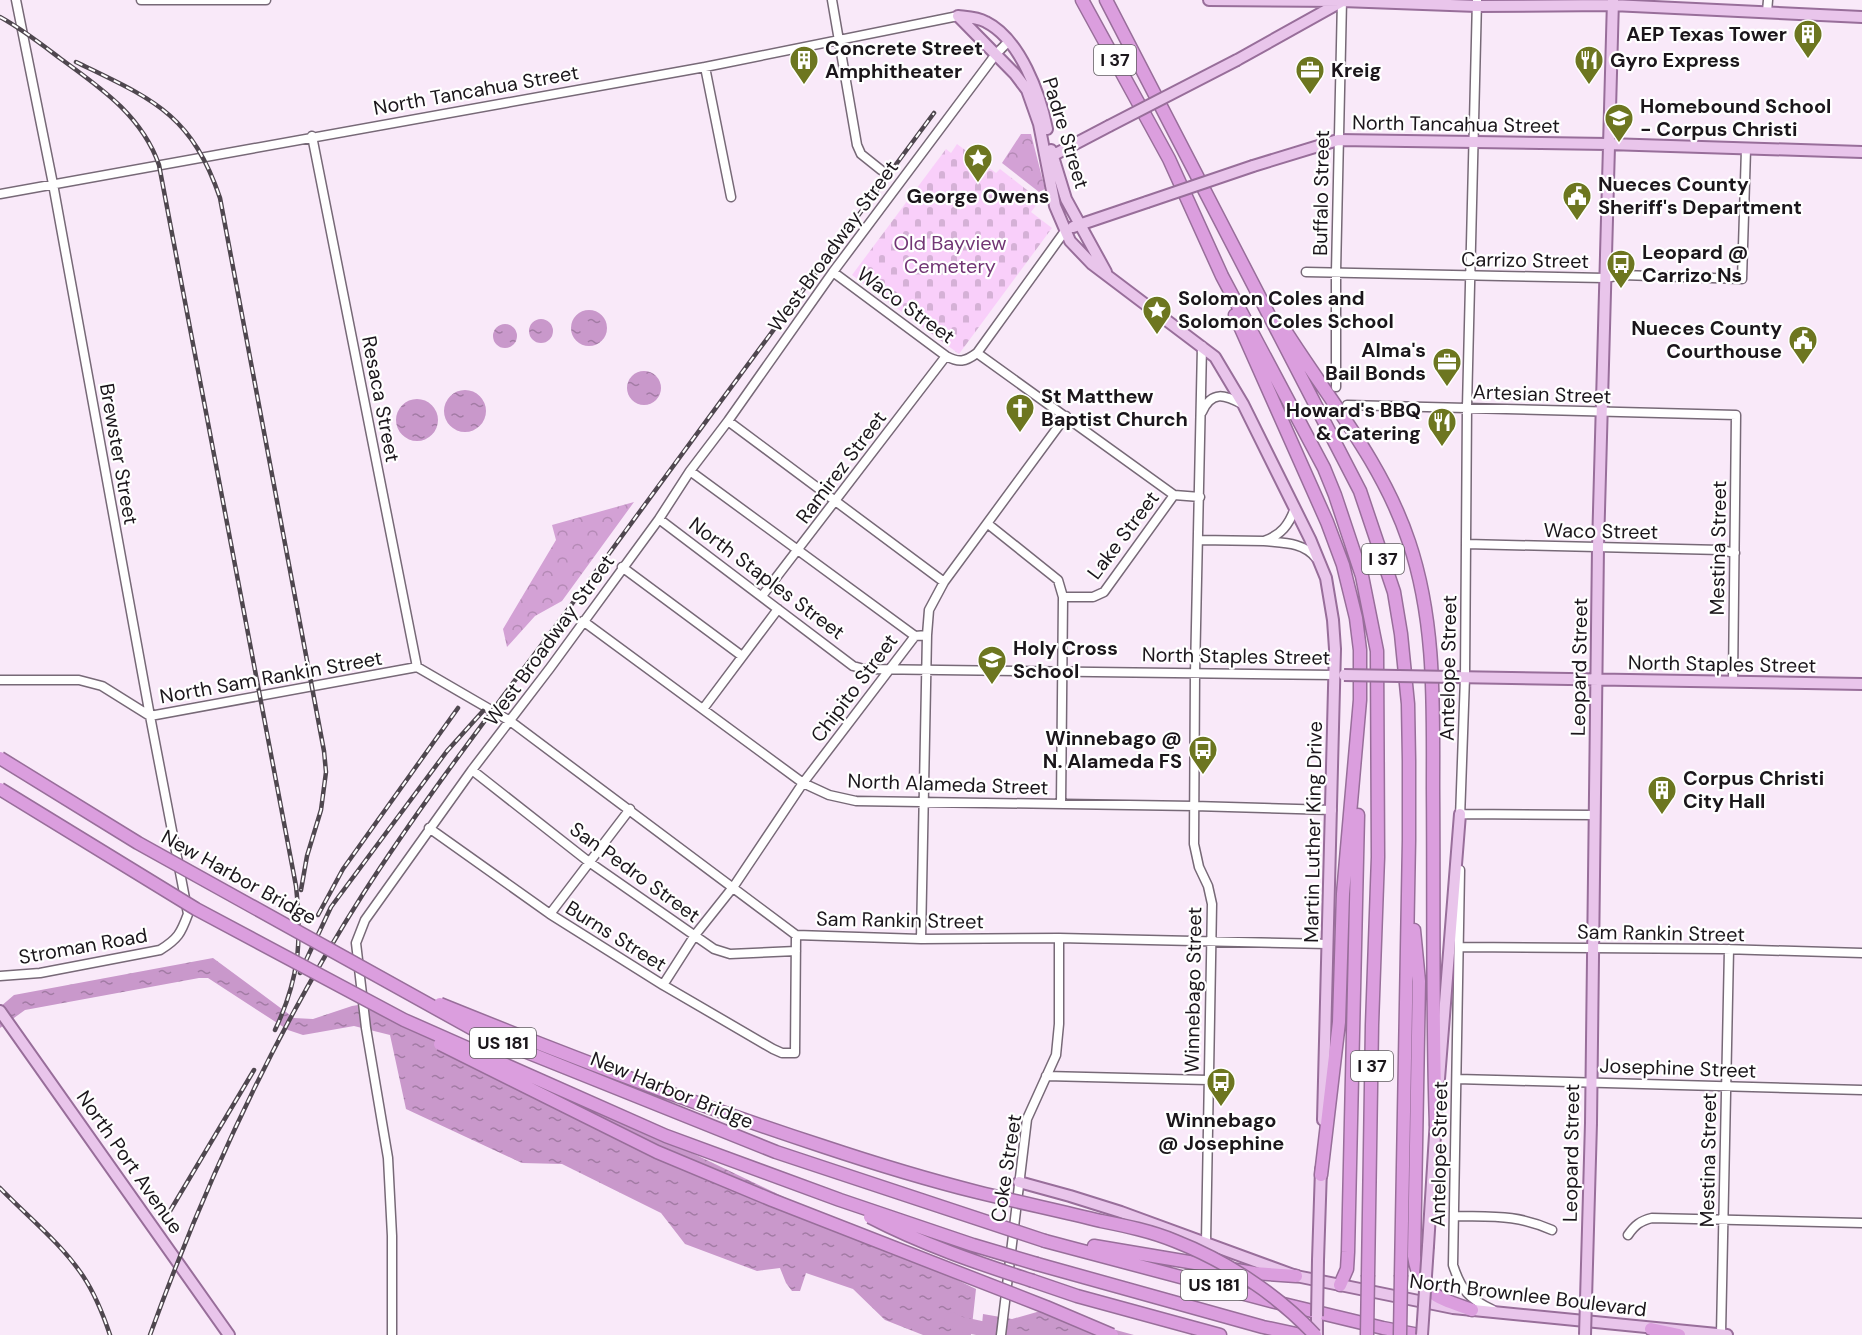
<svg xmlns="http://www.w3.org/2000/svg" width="1862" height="1335" font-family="'DM Sans',sans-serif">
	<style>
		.forest { fill: url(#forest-crowns) }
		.cemetery { fill: url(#cemetery-stones) }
		.water { fill: url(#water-ripples) }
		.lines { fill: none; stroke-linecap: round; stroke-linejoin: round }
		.river { stroke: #c998cb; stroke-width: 15 }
		.minor-casing { stroke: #776977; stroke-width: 11 }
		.major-casing { stroke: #986e9a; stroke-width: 14 }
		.highway-casing { stroke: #986e9a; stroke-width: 15 }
		.minor { stroke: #fff; stroke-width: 8 }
		.major { stroke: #e9c5eb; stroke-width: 10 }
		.highway { stroke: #db9ede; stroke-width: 12 }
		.rail-casing { stroke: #4f474f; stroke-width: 4.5 }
		.rail { stroke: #fff; stroke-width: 2; stroke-dasharray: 7; stroke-linecap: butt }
		.major-bridge-casing { stroke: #986e9a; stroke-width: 14; stroke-linecap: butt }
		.highway-bridge-casing { stroke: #986e9a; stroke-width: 15; stroke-linecap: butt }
		.major-bridge { stroke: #e9c5eb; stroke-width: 10 }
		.highway-bridge { stroke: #db9ede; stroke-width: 12 }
		.labels { text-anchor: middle; stroke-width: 4.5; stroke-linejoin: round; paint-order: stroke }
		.shield { fill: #fff; stroke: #5f5c5f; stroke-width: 1.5 }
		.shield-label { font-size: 18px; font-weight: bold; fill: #1b161b }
		.poi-label { font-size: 20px; font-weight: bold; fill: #1b161b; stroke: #fff; text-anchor: start }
		.street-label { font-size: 20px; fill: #1b161b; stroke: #fff }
		.park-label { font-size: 20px; fill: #723675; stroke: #fff }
	</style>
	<defs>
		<pattern id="forest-crowns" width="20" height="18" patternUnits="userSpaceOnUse" patternTransform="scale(1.5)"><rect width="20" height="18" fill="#d3a1d5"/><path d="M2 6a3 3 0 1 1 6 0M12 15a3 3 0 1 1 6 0" fill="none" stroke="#b58ab6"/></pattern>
		<pattern id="cemetery-stones" width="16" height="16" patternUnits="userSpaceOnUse" patternTransform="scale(1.5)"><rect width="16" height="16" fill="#f9cffa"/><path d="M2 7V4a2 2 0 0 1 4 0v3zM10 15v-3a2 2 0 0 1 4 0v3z" fill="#d5b1d6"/></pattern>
		<pattern id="water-ripples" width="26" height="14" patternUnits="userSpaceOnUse" patternTransform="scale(1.5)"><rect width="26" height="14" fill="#c998cb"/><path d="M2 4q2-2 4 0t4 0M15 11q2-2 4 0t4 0" fill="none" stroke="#a27ba4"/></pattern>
	</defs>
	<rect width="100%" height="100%" fill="#f9e9f9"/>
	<path class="forest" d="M1021 134H1031L1045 189 1039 192 1002 163Z
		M634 502 562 601 535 616 507 647 503 629 556 540 552 525Z"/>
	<path class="cemetery" d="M957 144 996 173 1000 169 1040 200 1031 212 1052 228 959 354 852 275 946 149 951 153Z"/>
	<path class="water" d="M571 328a18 18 0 1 1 36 0a18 18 0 1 1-36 0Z
		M529 331a12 12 0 1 1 24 0a12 12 0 1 1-24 0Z
		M493 336a12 12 0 1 1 24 0a12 12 0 1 1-24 0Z
		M627 388a17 17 0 1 1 34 0a17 17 0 1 1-34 0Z
		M444 411a21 21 0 1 1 42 0a21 21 0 1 1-42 0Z
		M396 420a21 21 0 1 1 42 0a21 21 0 1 1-42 0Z
		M213 958 294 1018 313 1019 352 1006 377 1002 976 1289 971 1335H923L885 1320 853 1289 806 1273 800 1291H792L786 1283 780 1268 757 1271 685 1244 661 1213 562 1164 522 1163 406 1109 390 1035 354 1026 303 1035 288 1030 208 978H199L25 1010 0 1028V1007L14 995Z
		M1044 1310 1134 1335H981L983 1314 1012 1319Z"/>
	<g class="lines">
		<path class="river" d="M952 1320 960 1324 1013 1335"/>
		<g class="minor-casing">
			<path id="minor" d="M141 0H266
				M832 0 857 145 861 154 881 170
				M1767 12 1768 0
				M705 67 731 197
				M312 136 417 667
				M0 194 705 67 958 16
				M833 272 946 356C959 363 965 362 977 353L1065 231
				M1306 272 1605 278 1622 275 1742 279 1746 149
				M1202 346 1195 673 1194 844 1199 867 1208 886 1212 904 1206 1242
				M977 353 1174 495 1200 497
				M1336 387V272L1342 0
				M1347 405 1736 415 1733 681
				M1202 412C1212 390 1225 395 1242 404
				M728 421 944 582
				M690 471 915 636
				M1295 508C1289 525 1281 535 1264 541 1283 543 1303 542 1316 558
				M659 519 853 666 864 669 1335 675
				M988 524 1058 580 1063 597
				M1199 540 1264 541
				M1466 544 1721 550 1735 553
				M622 567 742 656
				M762 596 946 356
				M583 621 803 783 829 795 856 801 1194 806 1332 810
				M0 680H79L102 686 150 716 417 667 510 721 796 935 921 939 1059 938 1328 944
				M703 709 778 609
				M472 770 589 862 714 949 730 954 796 951
				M1061 804 1063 597H1093L1104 592 1174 495
				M1460 814 1594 815
				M1460 818 1465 677 1467 407 1477 0
				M429 828 550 914 663 985 773 1049 782 1053H795L796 935
				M1460 870 1453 1265C1461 1290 1469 1299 1493 1310
				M550 914 630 809
				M921 939 927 635
				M1460 947 1723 949 1862 953
				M0 976 40 973 160 950C178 939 181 933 188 914L150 716 53 184 16 0
				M663 985 695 935 734 886 803 783 915 636 927 635 929 610 944 582 1066 416
				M1046 1076 1208 1080
				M1457 1079 1862 1090
				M1454 1216C1492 1217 1516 1214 1552 1230
				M1628 1235C1635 1225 1640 1221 1652 1218L1862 1223
				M1721 1334 1729 949
				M392 1335V1236L388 1158 366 1028 356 943 365 920 472 770 550 668 659 519 690 471 728 421 833 272 996 54 1008 42
				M1001 1335 1027 1119 1056 1055 1059 1024V938"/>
		</g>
		<g class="major-casing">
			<path id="major" d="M1209 0 1342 1 1477 6 1612 5 1862 17
				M958 16 1015 74 1027 90 1039 124 1055 206 1070 241 1092 264 1215 357 1243 404 1310 539 1326 578 1333 620 1335 649 1323 1120
				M958 16C967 17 977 17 986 22 1020 39 1040 94 1047 129
				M1237 60 1341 2
				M1051 150 1066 199 1106 272
				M1048 158 1109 126
				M1253 166 1338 140 1608 144 1862 152
				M1073 227 1147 202
				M1453 677 1862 684
				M0 1011 229 1335
				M1439 1079 1460 814
				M1591 1123 1598 547 1613 0
				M1019 1182 1070 1196 1121 1212 1296 1276 1453 1308 1727 1335
				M1428 1246 1436 1119
				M1318 1260 1321 1169
				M1317 1335V1316"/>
		</g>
		<g class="highway-casing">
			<path id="highway" d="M1082 0 1169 159 1222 276 1324 468 1335 495 1362 576 1377 651 1378 857 1372 1025 1368 1275
				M1106 0 1360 491 1394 592 1401 634 1408 704 1409 761V840L1401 1275
				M1235 315 1327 522 1343 565 1356 618 1360 650V700L1343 894 1339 1022 1321 1175
				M1281 324C1326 396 1382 461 1409 542 1436 622 1433 706 1433 789 1434 901 1432 1013 1436 1125
				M1414 930 1419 981 1414 1256C1420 1295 1439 1298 1472 1310
				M1045 1241 1275 1302 1383 1328 1419 1335
				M1094 1246 1254 1273 1296 1276
				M1037 1264 1263 1327 1301 1335
				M1033 1281 1077 1296 1220 1335
				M1340 1285 1347 1269 1348 1252 1358 815
				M1651 1329 1679 1335"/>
		</g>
		<use href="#minor" class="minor"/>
		<use href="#major" class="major"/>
		<use href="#highway" class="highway"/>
		<g class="rail-casing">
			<path id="rail" d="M0 17C22 29 41 44 61 59 101 88 142 116 159 165L296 886C302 942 299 979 275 1030
				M76 62C152 99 191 113 220 198L324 751 326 772 321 810 307 856 301 890
				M318 915 343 869 458 708
				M300 973 331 907 447 751 483 711
				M0 1188C27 1216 61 1243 83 1276 95 1294 103 1314 110 1335
				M170 1211 254 1070
				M150 1335C206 1181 275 1032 363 894 432 787 511 687 586 585 701 427 818 270 934 113"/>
		</g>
		<use href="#rail" class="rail"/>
		<g class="major-bridge-casing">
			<path id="major-bridge" d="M1109 126 1237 60
				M1147 202 1253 166
				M1344 675 1453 677
				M1317 1316 1318 1260
				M1422 1335 1428 1246
				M1585 1335 1591 1123"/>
		</g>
		<g class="highway-bridge-casing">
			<path id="highway-bridge" d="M0 758 138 843 482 1034 776 1152 1045 1241
				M0 789 196 909 404 1020 666 1136 840 1200 973 1245 1037 1264
				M440 1004C566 1055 693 1104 822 1146 873 1163 925 1179 977 1192 1018 1202 1060 1211 1101 1221 1126 1226 1151 1231 1175 1241 1226 1261 1277 1294 1315 1335
				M440 1044 657 1152 772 1200 1046 1307 1112 1335
				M870 1217C922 1244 977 1263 1033 1281
				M1367 1335 1368 1275
				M1400 1335 1401 1275"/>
		</g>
		<use href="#major-bridge" class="major-bridge"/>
		<use href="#highway-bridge" class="highway-bridge"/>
	</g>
	<defs>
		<g id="building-pin" transform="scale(1.5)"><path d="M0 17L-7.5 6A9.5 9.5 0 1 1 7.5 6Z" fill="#6d7620" stroke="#fff"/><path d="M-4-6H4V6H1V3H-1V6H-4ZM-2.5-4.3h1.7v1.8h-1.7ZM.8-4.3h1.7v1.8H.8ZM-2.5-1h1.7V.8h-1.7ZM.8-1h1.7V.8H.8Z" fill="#fff"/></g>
		<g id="restaurant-pin" transform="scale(1.5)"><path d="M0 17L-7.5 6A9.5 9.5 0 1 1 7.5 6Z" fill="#6d7620" stroke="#fff"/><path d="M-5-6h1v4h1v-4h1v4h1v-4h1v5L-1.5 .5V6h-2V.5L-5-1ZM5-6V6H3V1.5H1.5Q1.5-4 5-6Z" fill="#fff"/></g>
		<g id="office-pin" transform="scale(1.5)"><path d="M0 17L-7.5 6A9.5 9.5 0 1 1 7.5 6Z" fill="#6d7620" stroke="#fff"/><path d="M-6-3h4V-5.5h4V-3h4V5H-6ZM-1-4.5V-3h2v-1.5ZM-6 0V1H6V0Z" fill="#fff"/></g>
		<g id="school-pin" transform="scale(1.5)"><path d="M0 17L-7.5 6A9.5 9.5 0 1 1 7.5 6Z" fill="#6d7620" stroke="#fff"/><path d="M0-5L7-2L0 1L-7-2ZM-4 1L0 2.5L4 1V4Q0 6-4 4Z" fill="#fff"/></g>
		<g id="sight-pin" transform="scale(1.5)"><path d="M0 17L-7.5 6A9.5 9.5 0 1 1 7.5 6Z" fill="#6d7620" stroke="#fff"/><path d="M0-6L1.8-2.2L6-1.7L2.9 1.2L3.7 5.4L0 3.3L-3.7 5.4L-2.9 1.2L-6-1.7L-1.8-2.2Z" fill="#fff"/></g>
		<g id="civic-pin" transform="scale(1.5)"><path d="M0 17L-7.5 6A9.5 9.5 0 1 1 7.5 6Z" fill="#6d7620" stroke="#fff"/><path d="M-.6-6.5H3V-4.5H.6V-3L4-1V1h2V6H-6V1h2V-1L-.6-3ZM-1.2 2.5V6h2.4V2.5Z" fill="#fff"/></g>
		<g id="bus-pin" transform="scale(1.5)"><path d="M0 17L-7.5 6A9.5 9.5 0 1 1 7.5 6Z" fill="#6d7620" stroke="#fff"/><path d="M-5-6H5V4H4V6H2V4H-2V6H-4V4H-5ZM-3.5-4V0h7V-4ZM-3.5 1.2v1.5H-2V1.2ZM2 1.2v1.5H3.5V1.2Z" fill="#fff"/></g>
		<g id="church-pin" transform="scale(1.5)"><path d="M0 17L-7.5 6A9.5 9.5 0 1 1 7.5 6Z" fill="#6d7620" stroke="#fff"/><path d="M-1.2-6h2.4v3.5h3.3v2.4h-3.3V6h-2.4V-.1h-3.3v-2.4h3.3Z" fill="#fff"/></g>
	</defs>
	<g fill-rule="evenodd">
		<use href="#building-pin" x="1808" y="34"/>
		<use href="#building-pin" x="804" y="60"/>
		<use href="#restaurant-pin" x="1589" y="60"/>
		<use href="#office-pin" x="1310" y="70"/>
		<use href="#school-pin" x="1619" y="118"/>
		<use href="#sight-pin" x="978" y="158"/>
		<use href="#civic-pin" x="1577" y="196"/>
		<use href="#bus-pin" x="1621" y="264"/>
		<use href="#sight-pin" x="1157" y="310"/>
		<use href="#civic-pin" x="1803" y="340"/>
		<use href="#office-pin" x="1447" y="362"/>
		<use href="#church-pin" x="1020" y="408"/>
		<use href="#restaurant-pin" x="1442" y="422"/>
		<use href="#school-pin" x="992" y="660"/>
		<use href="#bus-pin" x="1203" y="750"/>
		<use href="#building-pin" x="1662" y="790"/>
		<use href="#bus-pin" x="1221" y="1082"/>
	</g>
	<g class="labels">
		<g class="shield">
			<rect x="1094" y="45" width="42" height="30" rx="4.5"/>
			<rect x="1362" y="544" width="42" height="30" rx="4.5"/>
			<rect x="470" y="1028" width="66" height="30" rx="4.5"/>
			<rect x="1351" y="1051" width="42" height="30" rx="4.5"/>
			<rect x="1181" y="1270" width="66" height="30" rx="4.5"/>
		</g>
		<g class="shield-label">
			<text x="1115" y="66">I 37</text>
			<text x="1383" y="565">I 37</text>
			<text x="503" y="1049">US 181</text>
			<text x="1372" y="1072">I 37</text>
			<text x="1214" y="1291">US 181</text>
		</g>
		<g class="poi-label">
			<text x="1787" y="41" text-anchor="end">AEP Texas Tower</text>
			<text x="825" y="55">Concrete Street<tspan x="825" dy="23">Amphitheater</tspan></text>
			<text x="1610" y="67">Gyro Express</text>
			<text x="1331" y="77">Kreig</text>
			<text x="1640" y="113">Homebound School<tspan x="1640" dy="23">- Corpus Christi</tspan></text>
			<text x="1598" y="191">Nueces County<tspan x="1598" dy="23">Sheriff's Department</tspan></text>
			<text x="978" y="203" text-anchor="middle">George Owens</text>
			<text x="1642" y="259">Leopard @<tspan x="1642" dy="23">Carrizo Ns</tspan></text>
			<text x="1178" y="305">Solomon Coles and<tspan x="1178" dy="23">Solomon Coles School</tspan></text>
			<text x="1782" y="335" text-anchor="end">Nueces County<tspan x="1782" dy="23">Courthouse</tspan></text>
			<text x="1426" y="357" text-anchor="end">Alma's<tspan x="1426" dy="23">Bail Bonds</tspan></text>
			<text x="1041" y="403">St Matthew<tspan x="1041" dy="23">Baptist Church</tspan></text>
			<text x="1421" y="417" text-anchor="end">Howard's BBQ<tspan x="1421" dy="23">&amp; Catering</tspan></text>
			<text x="1013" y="655">Holy Cross<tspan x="1013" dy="23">School</tspan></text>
			<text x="1182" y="745" text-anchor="end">Winnebago @<tspan x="1182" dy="23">N. Alameda FS</tspan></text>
			<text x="1683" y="785">Corpus Christi<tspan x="1683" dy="23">City Hall</tspan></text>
			<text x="1221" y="1127" text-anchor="middle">Winnebago<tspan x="1221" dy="23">@ Josephine</tspan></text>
		</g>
		<g class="street-label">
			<text transform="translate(476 90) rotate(-10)" y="7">North Tancahua Street</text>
			<text transform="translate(1456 124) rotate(1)" y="7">North Tancahua Street</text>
			<text transform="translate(1066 133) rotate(73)" y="7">Padre Street</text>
			<text transform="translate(1321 193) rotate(-89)" y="7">Buffalo Street</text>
			<text transform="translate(833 246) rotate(-54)" y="7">West Broadway Street</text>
			<text transform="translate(1525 260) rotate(1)" y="7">Carrizo Street</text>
			<text transform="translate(906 305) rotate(36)" y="7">Waco Street</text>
			<text transform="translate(1542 394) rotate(2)" y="7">Artesian Street</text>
			<text transform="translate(381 399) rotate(79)" y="7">Resaca Street</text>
			<text transform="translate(119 454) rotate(80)" y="7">Brewster Street</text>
			<text transform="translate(841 467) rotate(-53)" y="7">Ramirez Street</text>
			<text transform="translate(1601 531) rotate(1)" y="7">Waco Street</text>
			<text transform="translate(1123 535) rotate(-53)" y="7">Lake Street</text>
			<text transform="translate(1718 548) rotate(-89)" y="7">Mestina Street</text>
			<text transform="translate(767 578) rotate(37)" y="7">North Staples Street</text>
			<text transform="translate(549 640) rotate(-54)" y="7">West Broadway Street</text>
			<text transform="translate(1236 656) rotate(1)" y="7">North Staples Street</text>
			<text transform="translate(1722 664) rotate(1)" y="7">North Staples Street</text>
			<text transform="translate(1579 667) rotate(-89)" y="7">Leopard Street</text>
			<text transform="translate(1448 668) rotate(-89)" y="7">Antelope Street</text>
			<text transform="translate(271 677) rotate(-10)" y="7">North Sam Rankin Street</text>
			<text transform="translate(854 688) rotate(-53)" y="7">Chipito Street</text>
			<text transform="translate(948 784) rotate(2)" y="7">North Alameda Street</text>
			<text transform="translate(1313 832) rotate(-89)" y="7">Martin Luther King Drive</text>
			<text transform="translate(635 872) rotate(36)" y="7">San Pedro Street</text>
			<text transform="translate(239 877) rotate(29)" y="7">New Harbor Bridge</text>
			<text transform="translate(900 920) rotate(1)" y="7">Sam Rankin Street</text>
			<text transform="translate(1661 933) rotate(1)" y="7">Sam Rankin Street</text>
			<text transform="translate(616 936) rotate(32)" y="7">Burns Street</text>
			<text transform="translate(83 946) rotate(-10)" y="7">Stroman Road</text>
			<text transform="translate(1193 990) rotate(-89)" y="7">Winnebago Street</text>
			<text transform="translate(1678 1068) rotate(2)" y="7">Josephine Street</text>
			<text transform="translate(672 1090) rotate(22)" y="7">New Harbor Bridge</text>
			<text transform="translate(1571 1153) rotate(-89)" y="7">Leopard Street</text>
			<text transform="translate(1439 1154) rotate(-89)" y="7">Antelope Street</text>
			<text transform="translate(1708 1160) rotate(-89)" y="7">Mestina Street</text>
			<text transform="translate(130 1162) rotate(55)" y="7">North Port Avenue</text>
			<text transform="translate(1006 1168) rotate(-81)" y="7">Coke Street</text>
			<text transform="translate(1528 1295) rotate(7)" y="7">North Brownlee Boulevard</text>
		</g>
		<g class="park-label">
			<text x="950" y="250">Old Bayview<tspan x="950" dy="23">Cemetery</tspan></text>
		</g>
	</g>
</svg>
